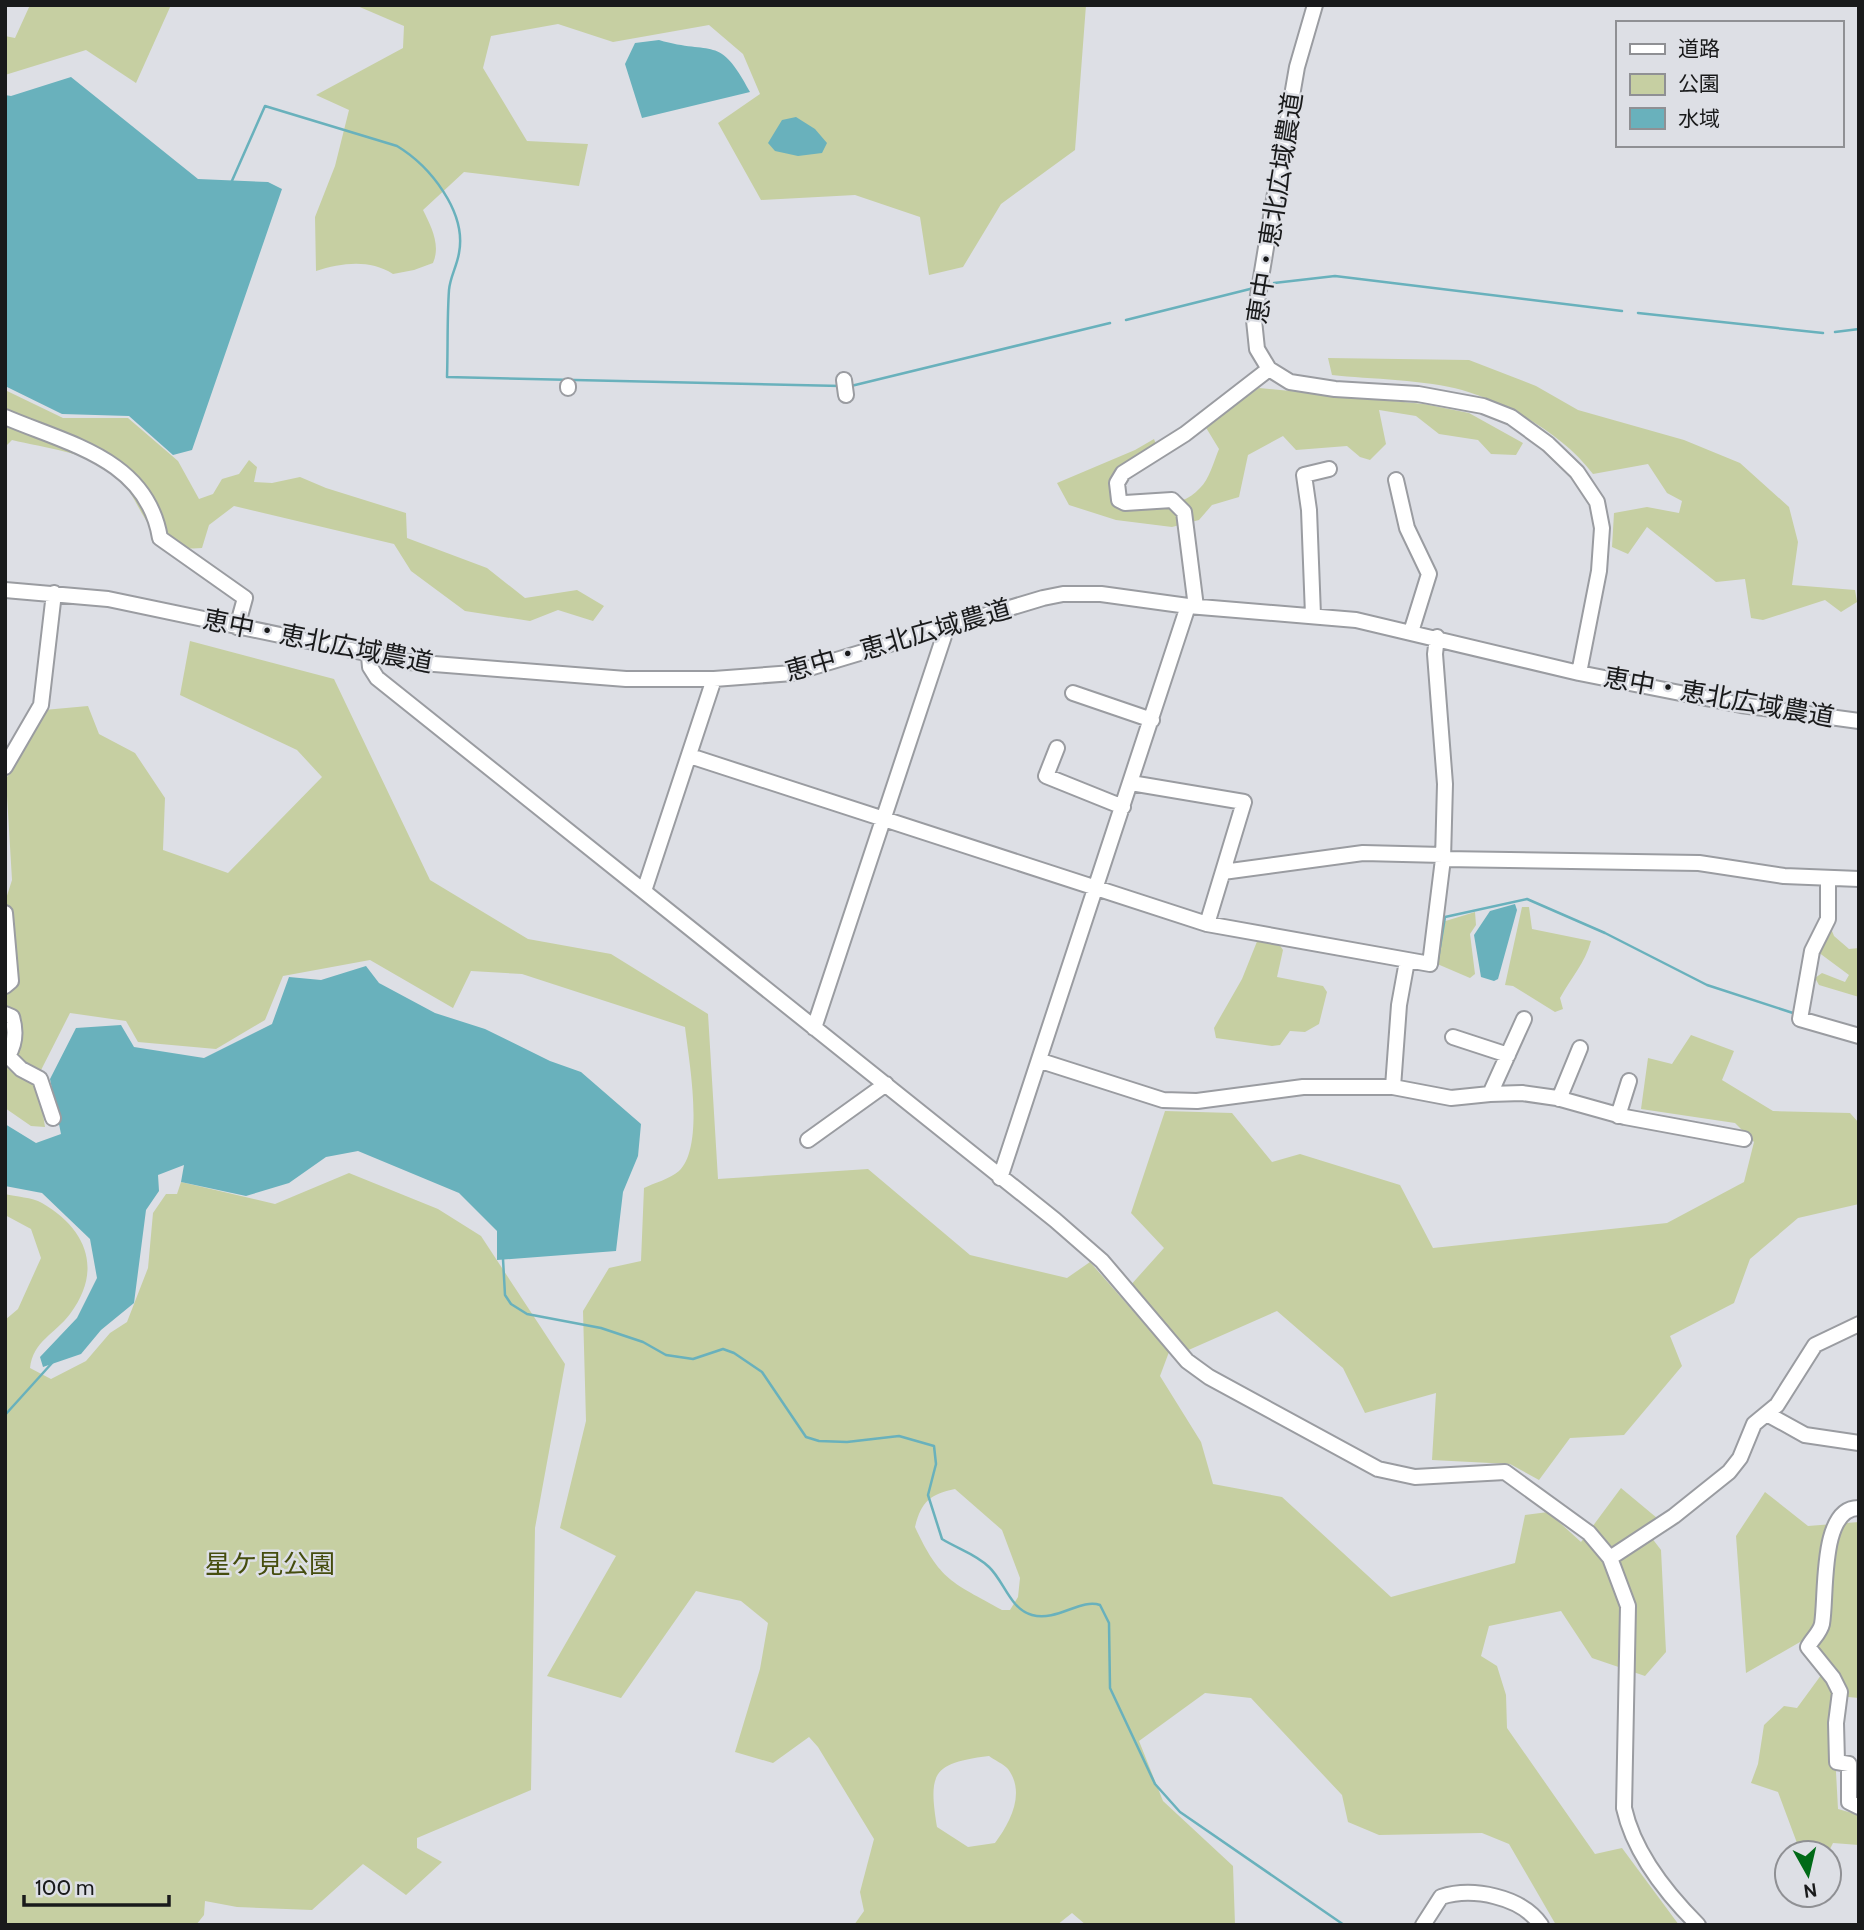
<svg xmlns="http://www.w3.org/2000/svg" width="1864" height="1930" font-family="Cabin,'Noto Sans JP',sans-serif">
	<style>
		.green { fill: #c6cfa2; fill-rule: evenodd }
		.water { fill: #69b1bc }
		.lines { fill: none; stroke-linecap: round; stroke-linejoin: round }
		.stream { stroke: #69b1bc; stroke-width: 2.5 }
		.minor-casing { stroke: #9a9ca1; stroke-width: 18 }
		.minor { stroke: #fff; stroke-width: 14 }
		.labels { text-anchor: middle; stroke-width: 5; stroke-linejoin: round; paint-order: stroke }
		.street-label { font-size: 26px; fill: #191a1b; stroke: #dddfe5 }
		.park-label { font-size: 26px; fill: #454d0e; stroke: #dddfe5 }
	</style>
	<rect width="100%" height="100%" fill="#dddfe5"/>
	<path class="green" d="M30 5H171L136 83 86 50 5 75V36L15 38Z
		M355 5H1086L1075 150 1001 204 963 267 929 275 920 217 855 195 761 200 718 123 760 94 743 54 709 25 613 42 558 24 491 36 483 68 527 141 588 144 579 186 464 172 423 210C431 226 441 245 433 263L414 270 393 274C369 259 342 263 316 271L315 217 335 166 349 110 316 95 403 48 404 26Z
		M1328 358 1469 360 1536 386 1578 410 1684 440 1740 463 1789 507 1798 542 1792 585 1855 590 1857 602 1841 612 1825 600 1763 620 1751 618 1745 579 1716 582 1647 527 1628 554 1612 547 1614 513 1647 507 1679 513 1682 501 1667 493 1648 464 1593 474C1563 434 1509 404 1462 390 1428 380 1369 379 1332 375Z
		M1259 388 1424 404 1469 413 1523 443 1516 455 1491 454 1478 440 1439 434 1416 416 1379 410 1386 444 1370 460 1360 457 1347 446 1296 450 1283 436 1248 455 1239 497 1212 505 1199 520 1172 527 1116 520 1069 505 1057 483 1135 450 1154 439 1157 447 1113 477V496C1143 502 1176 514 1200 488 1209 480 1214 461 1219 449L1205 426Z
		M5 390 63 418H128L178 461 199 499 213 494 222 479 239 474 249 460 257 467 254 482 272 483 300 477 326 488 406 513 407 538 487 568 525 598 577 590 604 606 593 621 558 610 530 621 465 611 411 571 394 544 234 506 209 525 202 548C143 554 145 499 114 473 88 452 44 448 12 440L5 447Z
		M190 641 334 679 430 880 528 939 611 954 708 1014 718 1179 868 1169 970 1255 1067 1278 1090 1262 1169 1352 1160 1376 1201 1442 1213 1484 1282 1497 1391 1597 1515 1563 1525 1515 1548 1512 1581 1542 1621 1488 1657 1518 1645 1529 1661 1550 1666 1652 1645 1676 1592 1658 1561 1611 1489 1626 1481 1656 1497 1666 1506 1695 1507 1728 1595 1854 1622 1848 1679 1925H1556L1509 1844 1482 1833 1379 1835 1348 1822 1342 1795 1251 1698 1205 1693 1139 1741 1163 1801 1233 1866 1235 1925H1086L1072 1913 1057 1925H854L864 1911 860 1892 874 1839 818 1747 809 1737 773 1763 735 1752 760 1669 768 1623 741 1601 696 1591 621 1698 547 1676 616 1556 560 1528 586 1421 583 1311 609 1268 641 1261 644 1188C654 1183 670 1179 679 1171 705 1146 689 1062 685 1027L522 974 471 971 453 1008 370 960 283 976 265 1020 216 1049 138 1042 126 1021 70 1013 37 1078 45 1127 31 1126 5 1108V902L12 880 6 779 44 710 88 706 99 734 135 753 165 798 163 850 228 873 322 777 297 750 180 695ZM955 1489 1002 1530 1020 1578 1018 1597 1010 1610H1002C952 1582 940 1581 915 1527 921 1502 930 1494 955 1489ZM989 1756C994 1760 1004 1764 1008 1769 1026 1793 1010 1823 995 1843L968 1847 937 1827C928 1772 933 1763 989 1756Z
		M1522 907H1529L1532 929 1591 941C1585 963 1571 978 1560 998L1563 1009 1555 1012 1513 986 1505 985Z
		M1475 912 1476 925 1470 934 1475 974 1470 978 1435 963 1439 923Z
		M1830 926 1834 936 1849 949 1859 948V997L1819 985 1815 978 1822 973 1845 982 1849 975 1818 952Z
		M1258 939 1279 944 1283 950 1277 977 1323 986 1327 992 1319 1024 1305 1032 1290 1031 1280 1045 1272 1046 1216 1038 1214 1028 1242 979Z
		M1691 1035 1734 1051 1722 1080 1773 1111 1850 1113 1859 1123V1204L1798 1218 1750 1259 1734 1303 1670 1336 1682 1366 1624 1435 1570 1438 1539 1480 1510 1464 1432 1460 1436 1393 1365 1413 1343 1368 1277 1311 1184 1352 1129 1287 1164 1248 1131 1213 1165 1111 1232 1113 1272 1162 1300 1154 1400 1185 1433 1248 1667 1223 1744 1182 1754 1142 1735 1123 1641 1109 1648 1058 1672 1064Z
		M349 1173 438 1209 481 1236 565 1364 535 1528 531 1790 417 1838V1848L442 1862 406 1895 363 1864 312 1910 237 1907 205 1901 204 1915 196 1925H5V1320L18 1309 41 1258 31 1229 5 1215V1194C16 1197 32 1197 42 1203 87 1229 103 1270 70 1314 55 1334 33 1341 30 1368L51 1379 86 1361 110 1333 127 1322 148 1268 153 1213 166 1194H177L181 1182 275 1204Z
		M1765 1492 1808 1526 1859 1522V1698L1848 1697 1842 1704 1836 1772 1838 1809 1859 1815V1845L1833 1843 1828 1853H1806L1797 1843 1778 1792 1751 1783 1758 1764 1764 1725 1784 1706 1797 1708 1827 1667 1807 1638 1746 1673 1736 1536Z"/>
	<path class="water" d="M659 40C713 56 719 33 750 92L642 118 625 64 635 43Z
		M71 77 198 179 268 182 282 189 192 450 173 455 129 416 62 414 5 386V95L11 96Z
		M796 117 815 129 827 143 822 153 798 156 775 151 768 143 782 120Z
		M1515 904 1517 910 1498 979 1494 981 1481 977 1474 935 1490 911Z
		M366 966 379 983 435 1013 485 1029 550 1061 581 1072 641 1124 638 1156 623 1192 616 1251 497 1260V1231L459 1193 358 1151 326 1157 289 1183 246 1196 181 1182 184 1165 158 1175 159 1191 146 1210 134 1303 101 1330 81 1354 43 1367 40 1357 77 1318 97 1278 90 1239 42 1193 5 1186V1124L36 1143 61 1134 50 1079 76 1028 121 1025 134 1047 204 1058 272 1024 289 977 321 980Z"/>
	<g class="lines">
		<path class="stream" d="M231 183 265 106 397 146C430 166 467 212 459 253 457 266 450 277 449 290 447 319 448 348 447 377L841 386
			M1274 283 1335 276 1622 311
			M1638 313 1823 333
			M1126 320 1250 289
			M1835 332 1859 329
			M851 386 1110 323
			M1438 959 1445 917 1527 899 1605 933 1707 985 1796 1014
			M503 1259 505 1295 511 1304 527 1314 601 1328 643 1342 666 1355 693 1359 723 1349 734 1353 762 1372 806 1437 819 1441 847 1442 899 1436 934 1446 936 1464 928 1495 942 1539C958 1549 976 1554 989 1567 1004 1581 1010 1609 1032 1615 1057 1622 1081 1598 1100 1605L1109 1623 1110 1688 1155 1784 1180 1812 1344 1925
			M5 1415 52 1363"/>
		<g class="minor-casing">
			<path id="minor" d="M1315 5 1297 67 1275 193 1254 320 1257 349 1269 369 1290 382 1335 389 1418 394 1483 406 1511 417 1548 444 1577 472 1597 502 1602 528 1599 571 1579 673
				M844 380 846 395
				M568 386V388
				M5 417C68 444 147 459 160 538L245 598 237 627
				M1396 480 1407 528 1429 574 1411 632
				M5 590 108 599 409 662 626 679H714L793 673 1043 598 1063 594H1101L1188 606 1356 620 1579 673 1741 705 1859 721
				M1196 607 1184 512 1172 500 1125 503 1119 500 1117 483 1123 473 1185 434 1269 369
				M1313 615 1309 510 1304 475 1329 469
				M369 656 370 667 377 678 1055 1220 1102 1261 1187 1361 1209 1377 1378 1469 1415 1477 1505 1472 1589 1533 1610 1558 1628 1606 1624 1808C1634 1853 1666 1893 1698 1925
				M1073 693 1152 720
				M1057 748 1046 776 1123 807
				M690 756 1207 924 1430 964 1443 859 1445 784 1435 654 1437 637
				M5 767 41 705 54 593
				M1131 783 1244 802 1207 924
				M1443 859 1699 863 1784 876 1859 879
				M1223 872 1363 853 1443 855
				M1828 878V919L1812 951 1800 1019 1859 1036
				M644 891 714 679
				M5 913 11 981 5 986
				M5 1014 12 1017C16 1030 15 1044 8 1056L21 1069 40 1079 53 1118
				M814 1028 947 627
				M1453 1037 1508 1055
				M1041 1061 1163 1100 1197 1101 1303 1087H1393L1399 1005 1407 961
				M1393 1087 1451 1098 1490 1094 1524 1019
				M1490 1094 1522 1093 1557 1098 1625 1117 1744 1139
				M1559 1099 1580 1048
				M1618 1116 1629 1081
				M808 1140 886 1084
				M1000 1178 1188 606
				M1767 1414 1805 1435 1859 1443
				M1859 1508C1819 1507 1827 1597 1822 1624 1820 1633 1812 1639 1808 1647L1833 1678 1840 1692 1836 1723 1837 1762 1849 1764V1802L1859 1807
				M1610 1558 1674 1516 1729 1472 1740 1458 1754 1424 1777 1405 1815 1345 1859 1324
				M1423 1925 1441 1897C1472 1887 1521 1896 1541 1925"/>
		</g>
		<use href="#minor" class="minor"/>
	</g>
	<g class="labels">
		<g class="street-label">
			<text transform="translate(1275 208) rotate(-81)" y="9">恵中・恵北広域農道</text>
			<text transform="translate(898 640) rotate(-16)" y="9">恵中・恵北広域農道</text>
			<text transform="translate(318 641) rotate(11)" y="9">恵中・恵北広域農道</text>
			<text transform="translate(1719 697) rotate(10)" y="9">恵中・恵北広域農道</text>
		</g>
		<g class="park-label">
			<text x="270" y="1573">星ケ見公園</text>
		</g>
	</g>
	<rect width="1864" height="1930" fill="none" stroke="#191a1b" stroke-width="14"/>
	<rect x="1616" y="21" width="228" height="126" fill="#dddfe5" stroke="#8f9094" stroke-width="2"/>
	<rect x="1630" y="44" width="35" height="10" fill="#ffffff" stroke="#8f9094" stroke-width="2"/>
	<text x="1678" y="56" font-size="21" fill="#191a1b">道路</text>
	<rect x="1630" y="74" width="35" height="21" fill="#c6cfa2" stroke="#8f9094" stroke-width="2"/>
	<text x="1678" y="91" font-size="21" fill="#191a1b">公園</text>
	<rect x="1630" y="108" width="35" height="21" fill="#69b1bc" stroke="#8f9094" stroke-width="2"/>
	<text x="1678" y="126" font-size="21" fill="#191a1b">水域</text>
	<g transform="translate(1808 1874) rotate(172)"><circle r="33" fill="#dddfe5" stroke="#8f9094" stroke-width="2"/>
	<path d="M0-5L12 26L0 18L-12 26Z" fill="#006a17"/>
	<text y="-10" font-size="19" font-weight="bold" text-anchor="middle" fill="#191a1b">N</text>
	</g>
	<path d="M24 1895v10h145v-10" fill="none" stroke="#191a1b" stroke-width="3.5"/>
	<text x="35" y="1895" font-size="21" fill="#191a1b" stroke="#dddfe5" stroke-width="5" paint-order="stroke">100 m</text>
</svg>
